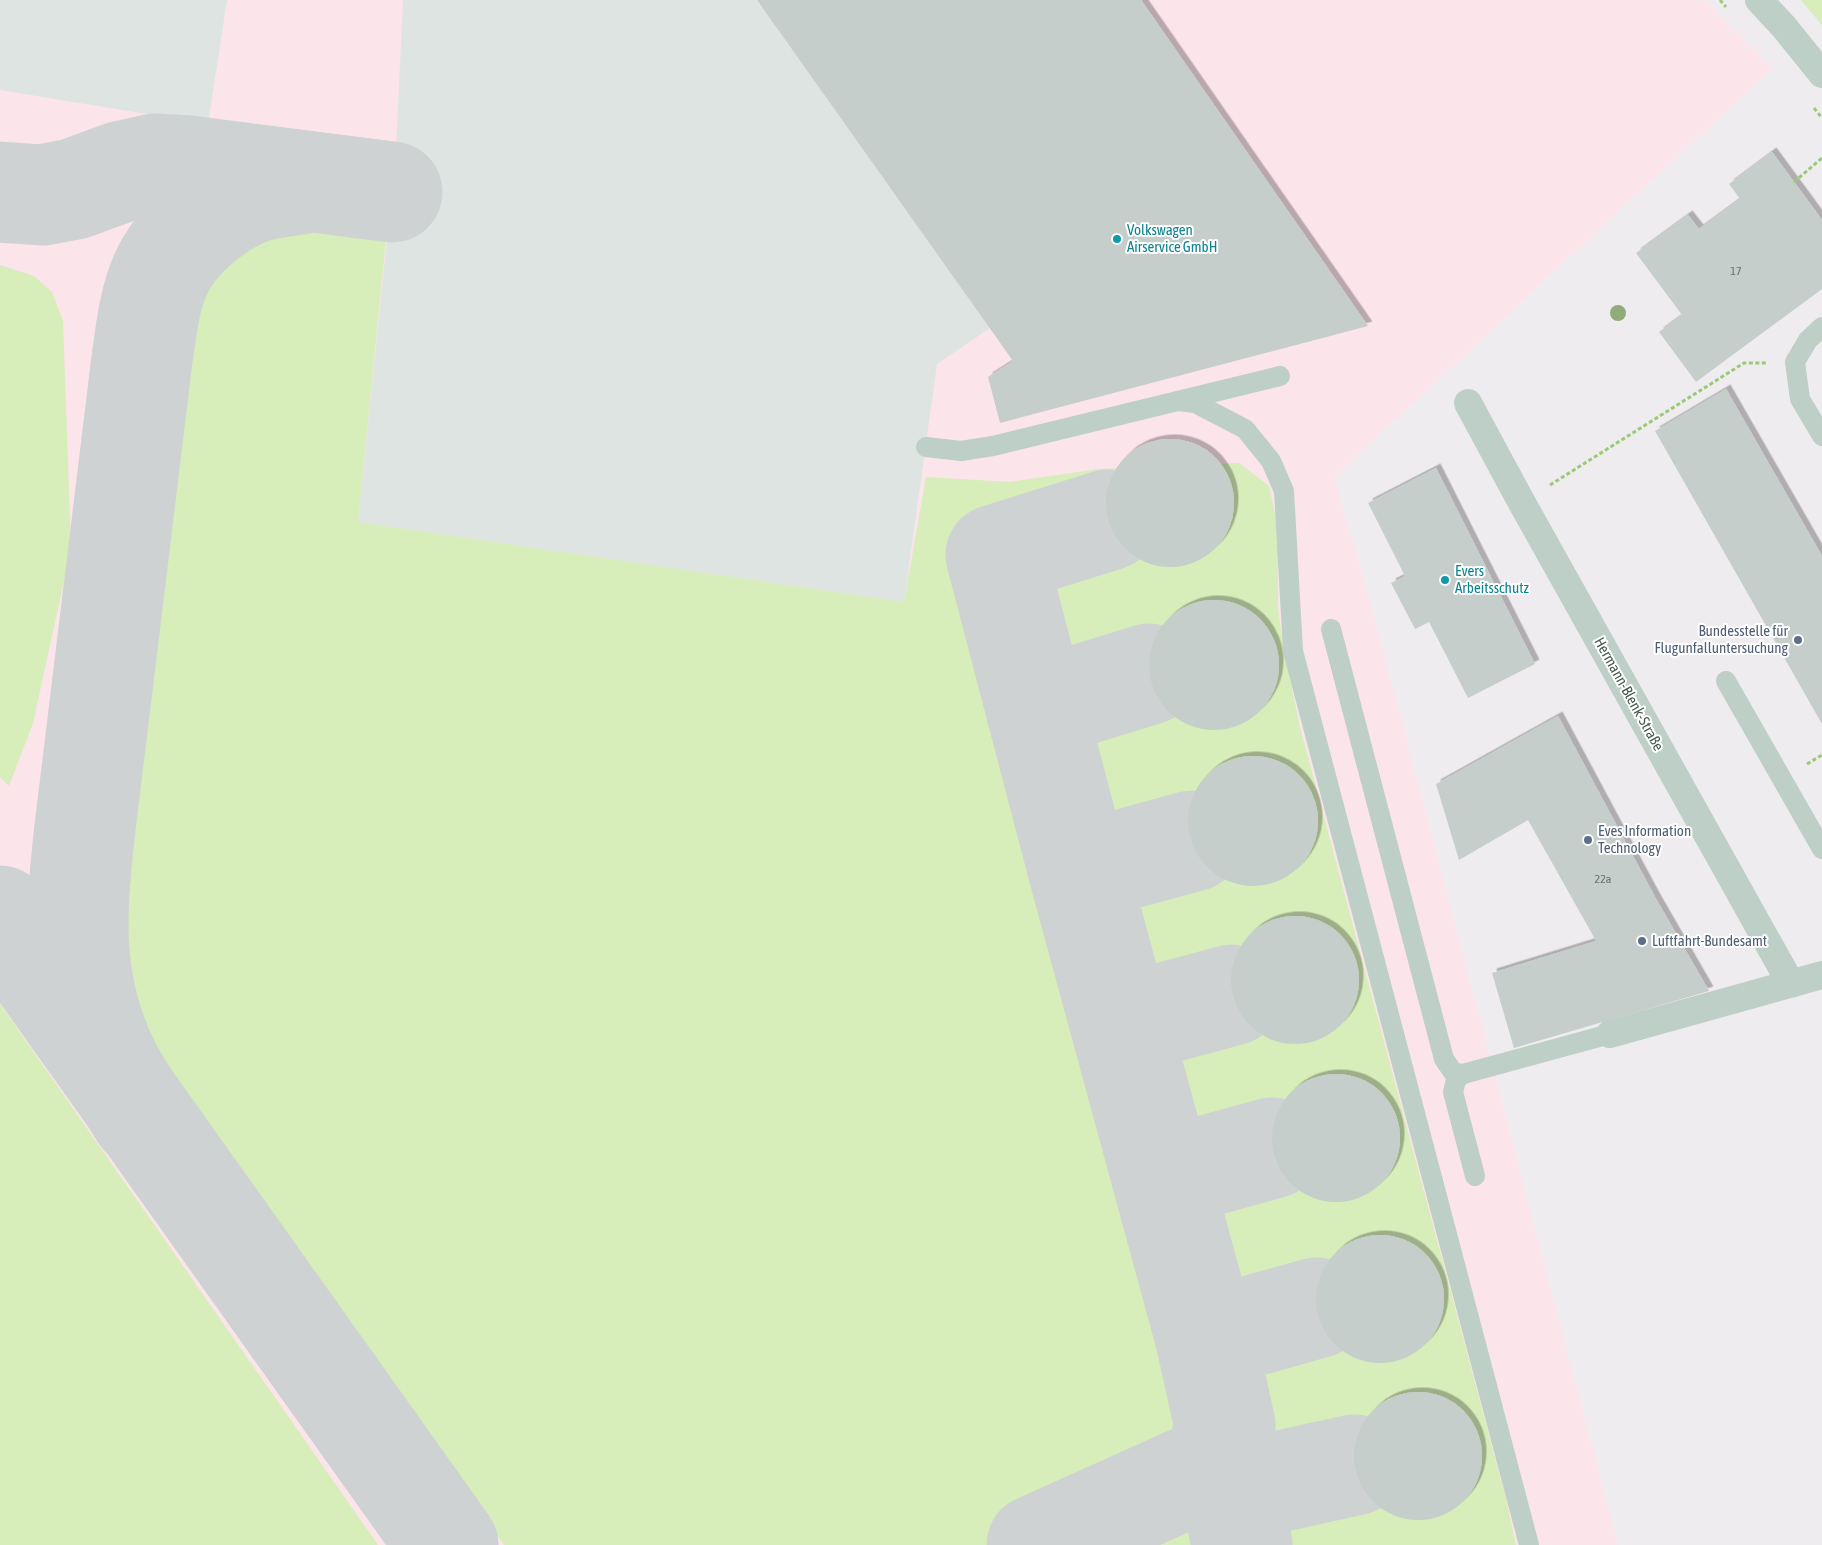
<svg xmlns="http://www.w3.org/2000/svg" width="1822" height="1545" font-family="'Asap Condensed',sans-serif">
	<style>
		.commercial { fill: #fbe4ea }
		.airport { fill: #dee4e2 }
		.green { fill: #d7edba }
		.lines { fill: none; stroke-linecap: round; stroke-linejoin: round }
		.taxiway { stroke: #cfd2d2; stroke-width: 101 }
		.building { fill: #c6cecc; filter: url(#shadow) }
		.path { stroke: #99ca74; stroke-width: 3; stroke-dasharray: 4 2.5; stroke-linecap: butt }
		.service { stroke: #bdcfc6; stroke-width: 20 }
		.minor { stroke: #bdcfc6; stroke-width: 28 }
		.tertiary { stroke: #bdcfc6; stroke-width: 28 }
		.tree { fill: #90ac79 }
		.culture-dot { fill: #0f9aa8; stroke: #fff; stroke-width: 2 }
		.service-dot { fill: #5c6f8a; stroke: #fff; stroke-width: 2 }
		.labels { text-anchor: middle; stroke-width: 4; stroke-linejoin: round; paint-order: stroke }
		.number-label { font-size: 12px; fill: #65766f }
		.culture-label { font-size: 15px; fill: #0d838f; stroke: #fff; text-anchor: start }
		.service-label { font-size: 15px; fill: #4e5e75; stroke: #fff; text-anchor: start }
		.street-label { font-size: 15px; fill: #455950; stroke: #fff }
	</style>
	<defs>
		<filter id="shadow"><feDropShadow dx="4.5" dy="-4.5" stdDeviation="0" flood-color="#0004"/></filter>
	</defs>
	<rect width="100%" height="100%" fill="#efecef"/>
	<path class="commercial" d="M0 0H1704L1772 68 1334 477 1373 612 1618 1545H0Z"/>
	<path class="airport" d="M0 0H227L208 124 0 90Z
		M403 0H757L990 328 937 364 904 602 358 522 396 150Z"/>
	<path class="green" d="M1801 0H1822V25Z
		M294 223 386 239 358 522 904 602 926 477 1010 482 1098 469 1239 463 1269 486 1275 514 1278 550V609L1283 645 1300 727 1506 1499 1516 1545H504L154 1048 138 1016 126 970 120 941 121 879 185 346C190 327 192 303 201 286 221 248 253 230 294 223Z
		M0 265 34 276 52 292 63 321 71 549 33 723 9 786 0 777Z
		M0 1004 378 1545H0Z"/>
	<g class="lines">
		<path class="taxiway" d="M0 192 42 195 74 189 123 171 155 164 189 166 392 192
			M1108 520 996 555 1079 872 1206 1339 1225 1425 1215 1465 1225 1473 1232 1492 1242 1545
			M1036 709 1149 674
			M1079 872 1192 841
			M0 916 448 1545
			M1121 1025 1232 995
			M141 1116C131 1100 120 1084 111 1067 71 988 75 921 84 836L142 359C146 332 149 301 160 276 175 240 216 207 252 193 267 188 296 185 313 182
			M1163 1178 1272 1148
			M1206 1339 1316 1308
			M1232 1492 1354 1465
			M1037 1545 1215 1465"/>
	</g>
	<path class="building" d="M757 0H1141L1368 326 1000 423 988 377 1013 361Z
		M1772 152 1822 220V289L1696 382 1659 332 1682 315 1636 253 1688 215 1699 229 1740 199 1729 184Z
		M1726 389 1822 556V724L1655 431Z
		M1106 503a64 64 0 1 1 128 0a64 64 0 1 1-128 0Z
		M1436 468 1535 664 1468 698 1429 622 1415 629 1391 583 1405 576 1368 503Z
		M1149 665a65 65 0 1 1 130 0a65 65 0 1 1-130 0Z
		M1558 716 1655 897 1709 991 1514 1048 1492 973 1596 941 1528 820 1459 860 1436 784Z
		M1188 821a65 65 0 1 1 130 0a65 65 0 1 1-130 0Z
		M1231 980a64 64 0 1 1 128 0a64 64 0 1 1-128 0Z
		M1272 1138a64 64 0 1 1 128 0a64 64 0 1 1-128 0Z
		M1316 1299a64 64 0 1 1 128 0a64 64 0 1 1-128 0Z
		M1354 1456a64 64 0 1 1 128 0a64 64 0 1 1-128 0Z"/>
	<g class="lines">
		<path class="path" d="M1720 0 1726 7
			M1814 108 1822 118
			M1794 182 1822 158
			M1550 485 1744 363H1767
			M1807 764 1822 755"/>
		<path class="service" d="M1822 327 1808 340 1795 362 1800 399 1822 436
			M1178 401 1195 403 1245 429 1271 461 1284 491 1293 651 1529 1545
			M926 447 961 451 993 446 1280 376
			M1331 629 1444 1059 1453 1072 1463 1074 1610 1034
			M1726 681 1822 849
			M1463 1074 1456 1080 1453 1092 1475 1176"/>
		<path class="minor" d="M1468 403 1522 503 1791 984
			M1610 1034 1822 975"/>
		<path class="tertiary" d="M1759 0 1784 27 1822 74"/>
	</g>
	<circle class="tree" cx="1618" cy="313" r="8"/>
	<g class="culture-dot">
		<circle cx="1117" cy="239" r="5"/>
		<circle cx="1445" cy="580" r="5"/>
	</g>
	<g class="service-dot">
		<circle cx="1798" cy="640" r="5"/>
		<circle cx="1588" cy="840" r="5"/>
		<circle cx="1642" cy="941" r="5"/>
	</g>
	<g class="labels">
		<g class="number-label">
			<text x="1736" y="275">17</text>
			<text x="1603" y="883">22a</text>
		</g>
		<g class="culture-label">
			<text x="1127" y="235">Volkswagen<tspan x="1127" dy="17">Airservice GmbH</tspan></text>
			<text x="1455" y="576">Evers<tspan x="1455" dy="17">Arbeitsschutz</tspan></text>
		</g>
		<g class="service-label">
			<text x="1788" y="636" text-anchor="end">Bundesstelle für<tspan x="1788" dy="17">Flugunfalluntersuchung</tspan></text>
			<text x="1598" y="836">Eves Information<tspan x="1598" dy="17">Technology</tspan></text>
			<text x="1652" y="946">Luftfahrt-Bundesamt</text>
		</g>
		<g class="street-label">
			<text transform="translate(1629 694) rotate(61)" y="5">Hermann-Blenk-Straße</text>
		</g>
	</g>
</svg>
